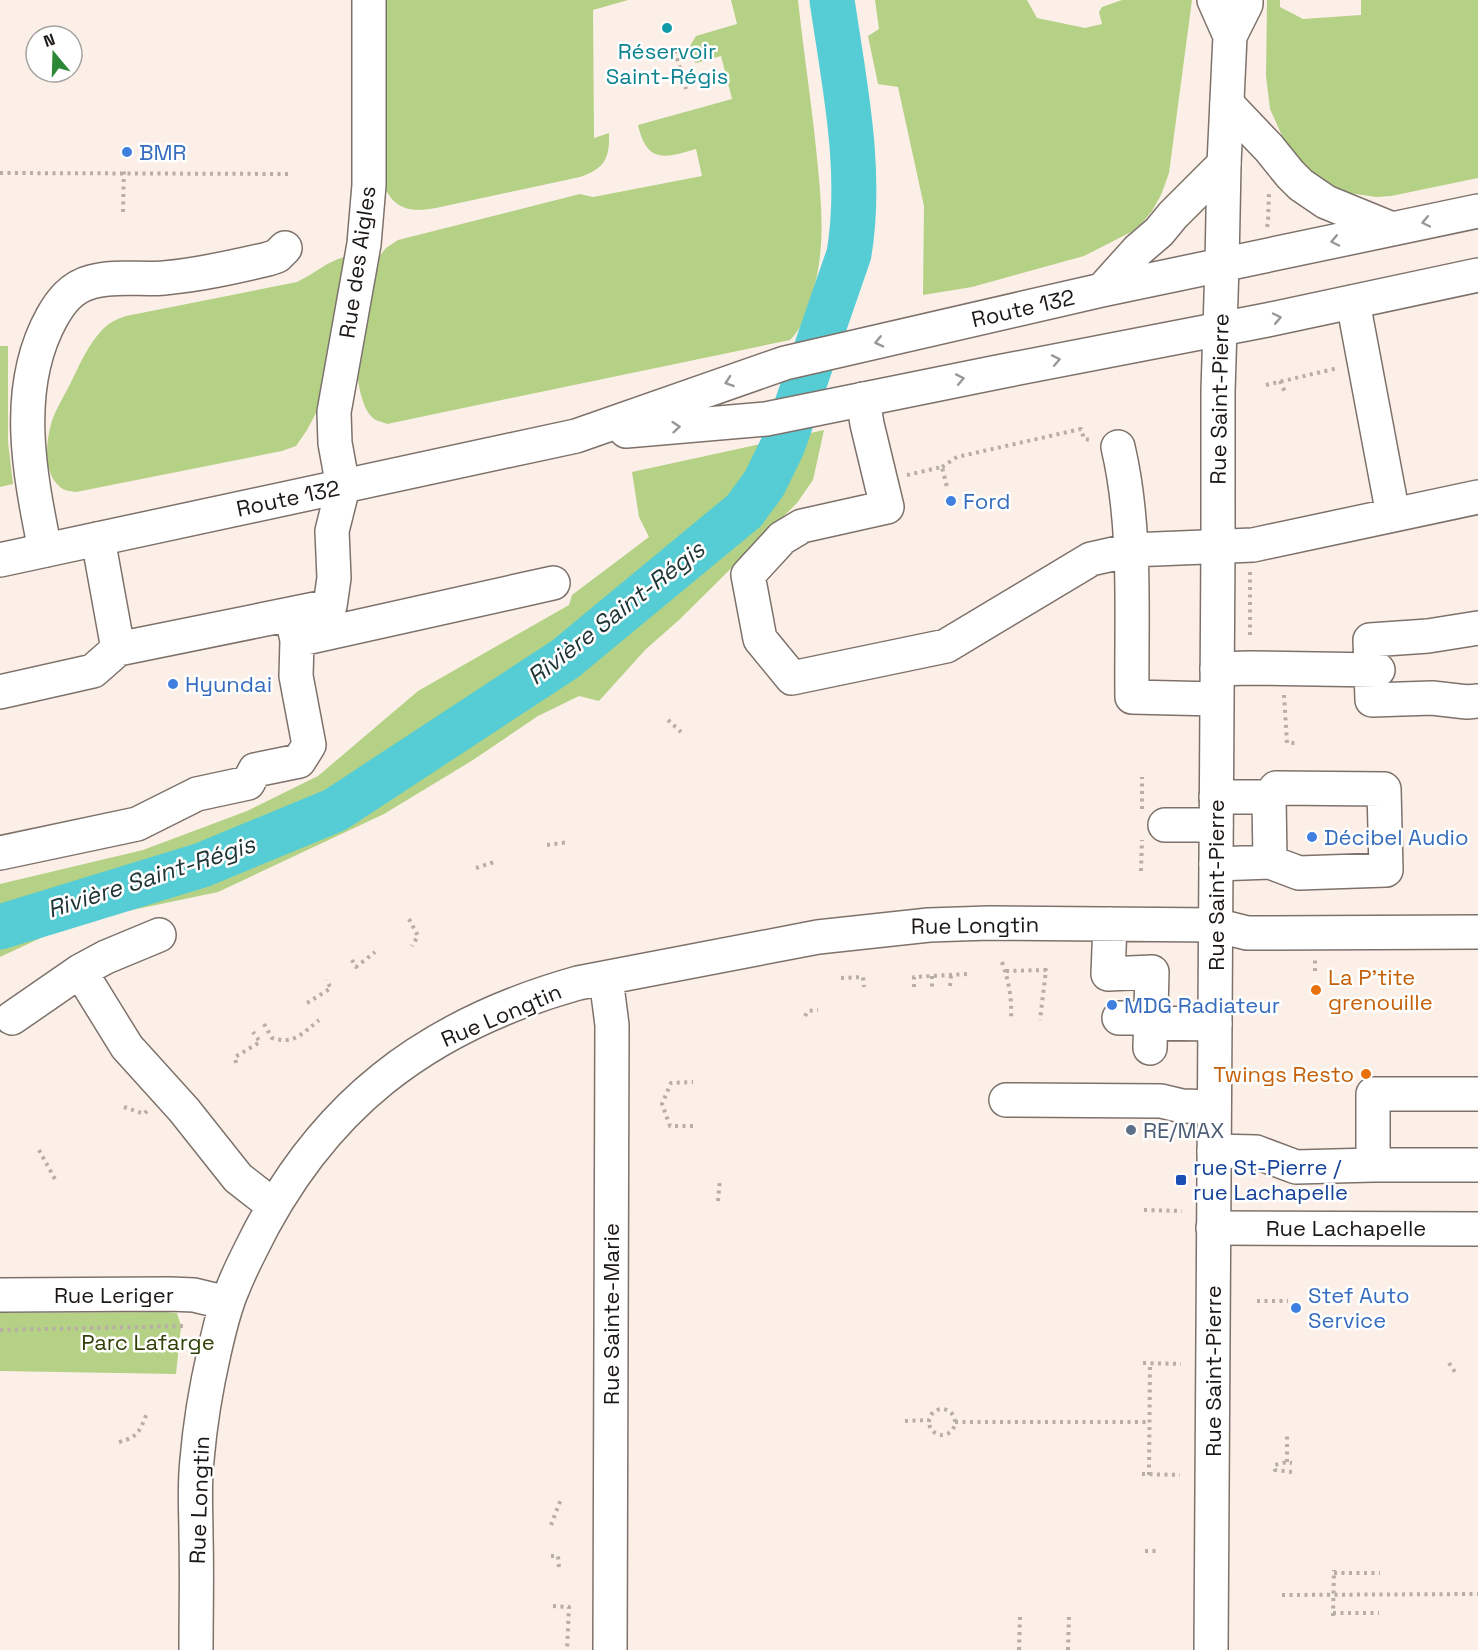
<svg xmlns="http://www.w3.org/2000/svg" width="1478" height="1650" font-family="'Space Grotesk',sans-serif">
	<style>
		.green { fill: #b4d186 }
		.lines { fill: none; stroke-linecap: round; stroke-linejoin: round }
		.river { stroke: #56cdd4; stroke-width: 45 }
		.minor-casing { stroke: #7d726b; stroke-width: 36 }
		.major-casing { stroke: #7d726b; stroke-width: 36 }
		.highway-casing { stroke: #7d726b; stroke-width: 36 }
		.path { stroke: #b8ada7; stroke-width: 4; stroke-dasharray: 3 4.5; stroke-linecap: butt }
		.minor { stroke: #fff; stroke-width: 33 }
		.major { stroke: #fff; stroke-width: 33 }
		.highway { stroke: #fff; stroke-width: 33 }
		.oneway { stroke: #999796 }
		.culture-dot { fill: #0f9aa8; stroke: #fff; stroke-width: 2 }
		.shop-dot { fill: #3f7fe0; stroke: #fff; stroke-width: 2 }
		.food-dot { fill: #e8710a; stroke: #fff; stroke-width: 2 }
		.service-dot { fill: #5c6f8a; stroke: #fff; stroke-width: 2 }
		.transit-dot { fill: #1a4fb4; stroke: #fff; stroke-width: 2 }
		.labels { text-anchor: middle; stroke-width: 5; stroke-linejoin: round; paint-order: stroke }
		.culture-label { font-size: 22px; fill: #0d838f; stroke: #fff }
		.shop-label { font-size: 22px; fill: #366cbe; stroke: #fff; text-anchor: start }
		.street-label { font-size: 22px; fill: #1c1815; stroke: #fff }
		.food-label { font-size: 22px; fill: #c56008; stroke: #fff; text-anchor: start }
		.service-label { font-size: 22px; fill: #4e5e75; stroke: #fff; text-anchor: start }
		.transit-label { font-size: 22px; fill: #164399; stroke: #fff; text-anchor: start }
		.park-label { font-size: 22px; fill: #304108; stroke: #fff }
		.water-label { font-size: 24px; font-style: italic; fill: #1f3435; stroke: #fff }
	</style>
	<rect width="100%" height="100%" fill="#fcefe7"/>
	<path class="green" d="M383 0H628L593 10 594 138 609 133C610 159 604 169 580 177L436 208C412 212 395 211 384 186Z
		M731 0H798C804 56 813 112 818 168 823 219 825 260 808 308 802 322 801 329 790 340L387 424C383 422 376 421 373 418 362 408 359 387 357 373L378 258 386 248 398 240 580 194 593 197 702 176 696 149C665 158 647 164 638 125L732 99 721 56 696 63 691 59 687 51 696 36 737 24Z
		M875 0H1027L1037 18 1085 28 1102 24 1099 12 1102 7 1122 0H1192L1169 173 1161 195 1152 211 1142 223 1131 232 1084 256 972 287 923 295 924 206 898 87 878 84 868 36 879 29Z
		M1267 0H1280V7L1303 19 1361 15V0H1478V178L1391 196 1376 197 1349 193 1325 184 1309 175 1283 138 1270 109 1266 76Z
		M344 257 316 413 307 430 296 446 282 451 76 492C70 491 64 491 59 486 43 472 46 443 51 424 55 410 65 395 71 382 80 364 88 345 102 330 109 323 116 319 126 316L297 282C314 274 326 262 344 257Z
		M0 346H8V442L13 484 0 487Z
		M824 430 813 480 797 503 679 620 646 649 599 701 579 696 538 716 473 760 384 814 218 892 75 922 0 957V884L143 850 247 811 318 776 418 691 569 605 572 595 649 537 639 517 632 472Z
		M166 1312 177 1313 181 1326 176 1374 0 1371V1313Z"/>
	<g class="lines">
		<path class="river" d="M0 927 202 865 335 810 565 659 744 511 764 484 783 445 849 254C863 170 844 83 832 0"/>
		<g class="minor-casing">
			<path id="minor" d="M1214 0 1230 36
				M1222 265 1224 164 1230 36 1246 4V0
				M1353 302 1393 515
				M863 399 867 424 887 507 802 526 782 538 748 575 760 639 792 678 946 646 1091 559 1131 550 1253 545 1478 497
				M1118 447C1137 528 1131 614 1132 697L1216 699
				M98 539 118 649 330 606 334 578 332 531 343 487 335 443 334 412 364 244 369 185V0
				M45 550C30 475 12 389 52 317 61 301 72 287 91 282 114 275 140 280 164 278 199 275 234 267 268 259L277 256 285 248
				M1478 628 1428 636 1370 640 1372 700 1432 698 1467 702 1478 701
				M297 640 553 583
				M1217 669 1249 668 1378 670
				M0 692 93 671 118 649
				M1269 797 1276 788 1384 789 1386 870 1299 873 1270 862
				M1165 825H1216
				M0 853 137 824 197 794 248 783 255 770 299 761 309 745 296 676 297 640 291 614
				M1216 864 1270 862 1269 797H1216
				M1110 924 1108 974 1152 972 1150 1048
				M80 971 127 1047 184 1110 238 1178 274 1206
				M606 978 612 1025 610 1650
				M12 1018 80 971 106 957 159 935
				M1119 1018H1150
				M1150 1023 1215 1024
				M1006 1100 1161 1101 1182 1106 1214 1107
				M1214 1151 1256 1152 1296 1167 1373 1165V1094H1478
				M1373 1165H1478
				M1213 1228 1478 1229
				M0 1295 170 1294 194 1295 227 1303
				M196 1650C196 1612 197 1575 196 1537 196 1512 194 1485 197 1460 200 1424 206 1388 214 1353 219 1331 224 1308 233 1288 238 1275 244 1263 250 1251 320 1106 425 1026 578 983L818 937 929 925 989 923 1215 925 1247 933 1478 932"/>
		</g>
		<g class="major-casing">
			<path id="major" d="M1211 1650 1218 545V391L1222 265"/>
		</g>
		<g class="highway-casing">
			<path id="highway" d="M1227 104 1269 148 1290 174 1301 185 1326 202 1392 229
				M1102 290 1138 250 1159 232 1173 215 1224 164
				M626 431 766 419 998 372 1267 320 1478 275
				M0 560 576 436 785 363 1102 290 1478 211"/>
		</g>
		<path class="path" d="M675 51 686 89
			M0 173 292 174
			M123 212 124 168
			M1267 227 1268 223 1269 193
			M1280 381 1285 392
			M1266 385 1338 368
			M942 467 957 457 1081 429 1084 439 1090 440
			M907 475 942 467 947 487
			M1250 572V639
			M1284 695 1287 743H1295
			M668 720 681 732
			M1142 809V777
			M547 845 569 842
			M476 868 494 862
			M1141 871 1142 840
			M409 919 418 936 412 946
			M352 960 356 967 375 952
			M1002 962C1009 982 1012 998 1011 1019
			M1006 971 1046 970 1040 1020
			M1315 971V960
			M932 976V987
			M841 978 863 977 864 987
			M950 986 951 975
			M914 987V977L967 974
			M307 1003 331 988 326 980
			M805 1016 808 1011 818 1010
			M264 1024 272 1038C294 1045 303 1033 319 1020
			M236 1063 235 1057 260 1042 253 1032
			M124 1107 144 1114 147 1111
			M693 1126H670L662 1104 671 1083 693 1082
			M39 1150 56 1181
			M718 1201 720 1179
			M1144 1210 1182 1211
			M1257 1301H1288
			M0 1330 186 1326
			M1143 1363 1181 1364
			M1449 1363 1457 1375
			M929 1422a13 13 0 1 1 26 0a13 13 0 1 1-26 0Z
			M905 1421 929 1420
			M955 1422H1150
			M119 1442C139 1437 140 1430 147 1413
			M1287 1462V1436
			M1292 1472 1275 1470V1465L1287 1462 1292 1463
			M1142 1474 1180 1475
			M1149 1475 1150 1363
			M551 1525 561 1499
			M1145 1551H1159
			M551 1556H558L559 1568
			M1334 1573H1380
			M1282 1595 1478 1594
			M553 1606 569 1607 567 1650
			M1333 1613H1379
			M1333 1616 1334 1570
			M1019 1650 1020 1615
			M1068 1650 1069 1615"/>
		<use href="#minor" class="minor"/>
		<use href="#major" class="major"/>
		<use href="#highway" class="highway"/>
	</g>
	<defs><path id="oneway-chevron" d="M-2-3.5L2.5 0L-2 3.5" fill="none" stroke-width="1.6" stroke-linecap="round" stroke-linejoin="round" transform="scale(1.5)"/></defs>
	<g class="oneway">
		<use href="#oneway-chevron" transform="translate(1426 222) rotate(168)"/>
		<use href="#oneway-chevron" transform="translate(1335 241) rotate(168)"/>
		<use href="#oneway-chevron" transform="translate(1277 318) rotate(-12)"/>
		<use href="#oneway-chevron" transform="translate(879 342) rotate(167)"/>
		<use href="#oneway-chevron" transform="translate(1056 360) rotate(-11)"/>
		<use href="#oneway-chevron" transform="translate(960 379) rotate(-11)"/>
		<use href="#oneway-chevron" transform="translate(729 382) rotate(161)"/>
		<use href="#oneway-chevron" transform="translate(676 427) rotate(-5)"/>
	</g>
	<circle class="culture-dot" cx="667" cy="28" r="6"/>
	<g class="shop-dot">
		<circle cx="127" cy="152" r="6"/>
		<circle cx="951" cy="501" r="6"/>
		<circle cx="173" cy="684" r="6"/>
		<circle cx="1312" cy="837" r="6"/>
		<circle cx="1112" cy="1005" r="6"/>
		<circle cx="1296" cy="1308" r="6"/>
	</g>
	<g class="food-dot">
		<circle cx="1316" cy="990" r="6"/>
		<circle cx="1366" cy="1074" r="6"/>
	</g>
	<circle class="service-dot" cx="1131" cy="1130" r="6"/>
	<rect class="transit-dot" x="1175" y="1174" width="12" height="12" rx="3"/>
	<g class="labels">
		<g class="culture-label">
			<text x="667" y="59">Réservoir<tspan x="667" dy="25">Saint-Régis</tspan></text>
		</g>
		<g class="shop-label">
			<text x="139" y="160">BMR</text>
			<text x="963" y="509">Ford</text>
			<text x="185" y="692">Hyundai</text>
			<text x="1324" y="845">Décibel Audio</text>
			<text x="1124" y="1013">MDG Radiateur</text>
			<text x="1308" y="1303">Stef Auto<tspan x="1308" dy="25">Service</tspan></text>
		</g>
		<g class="street-label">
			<text transform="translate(357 262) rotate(-82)" y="8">Rue des Aigles</text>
			<text transform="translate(1023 308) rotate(-13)" y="8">Route 132</text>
			<text transform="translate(1219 399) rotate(-89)" y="8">Rue Saint-Pierre</text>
			<text transform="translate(288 498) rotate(-12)" y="8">Route 132</text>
			<text transform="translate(1216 885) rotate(-90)" y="8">Rue Saint-Pierre</text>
			<text transform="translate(975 925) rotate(-1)" y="8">Rue Longtin</text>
			<text transform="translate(501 1015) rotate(-23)" y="8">Rue Longtin</text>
			<text x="1346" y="1236">Rue Lachapelle</text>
			<text x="114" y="1303">Rue Leriger</text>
			<text transform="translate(611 1314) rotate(-90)" y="8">Rue Sainte-Marie</text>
			<text transform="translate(1213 1371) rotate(-90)" y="8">Rue Saint-Pierre</text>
			<text transform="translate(199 1500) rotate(-88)" y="8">Rue Longtin</text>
		</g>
		<g class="food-label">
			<text x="1328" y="985">La P'tite<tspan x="1328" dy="25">grenouille</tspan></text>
			<text x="1354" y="1082" text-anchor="end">Twings Resto</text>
		</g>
		<g class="service-label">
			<text x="1143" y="1138">RE/MAX</text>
		</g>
		<g class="transit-label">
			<text x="1193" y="1175">rue St-Pierre /<tspan x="1193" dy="25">rue Lachapelle</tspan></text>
		</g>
		<g class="park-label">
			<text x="148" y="1350">Parc Lafarge</text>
		</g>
		<g class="water-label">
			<text transform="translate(616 613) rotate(-38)" y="8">Rivière Saint-Régis</text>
			<text transform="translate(151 877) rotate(-18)" y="8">Rivière Saint-Régis</text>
		</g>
	</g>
	<g transform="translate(54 54) rotate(341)"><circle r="28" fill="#ffffff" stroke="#a4a3a1" stroke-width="1.5"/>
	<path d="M0-4.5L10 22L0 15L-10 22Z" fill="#2c8737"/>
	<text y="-9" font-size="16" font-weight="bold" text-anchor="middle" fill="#1c1815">N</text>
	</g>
</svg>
